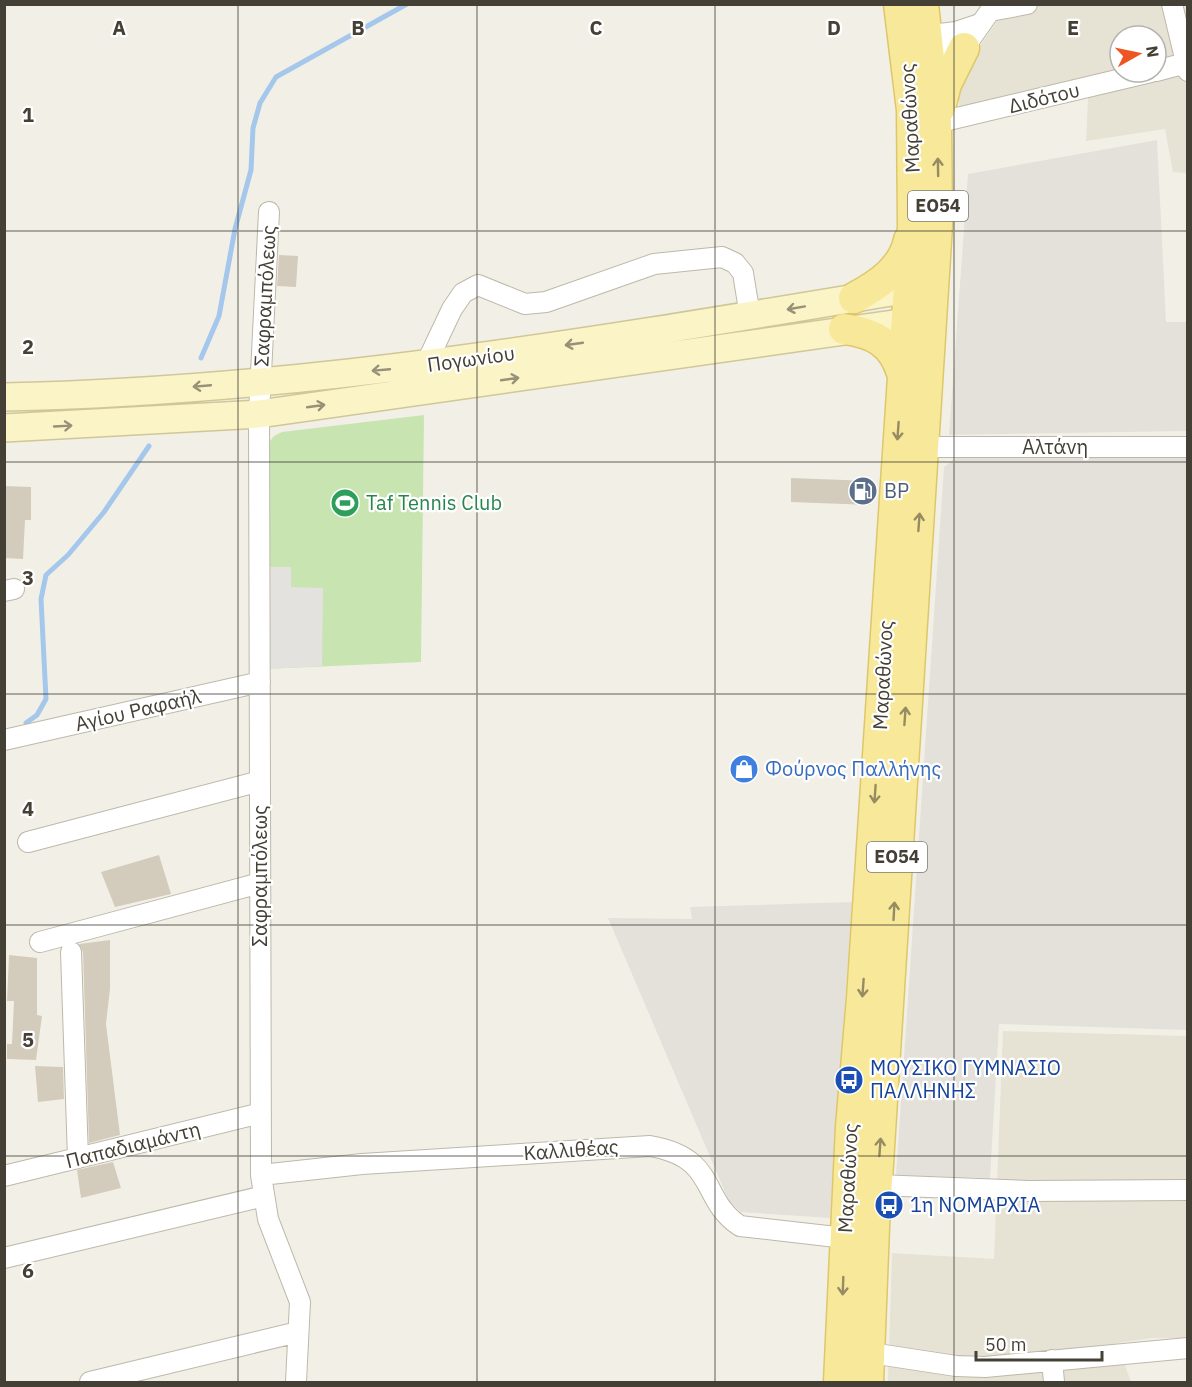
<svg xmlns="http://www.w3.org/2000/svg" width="1192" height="1387" font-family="'IBM Plex Sans',sans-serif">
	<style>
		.residential { fill: #e6e2d4; fill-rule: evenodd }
		.industrial { fill: #e4e1db }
		.green { fill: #c8e4b1 }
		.parking { fill: #e3e2de }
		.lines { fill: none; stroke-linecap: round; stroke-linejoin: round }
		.stream { stroke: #a5c7ec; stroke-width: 5 }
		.building { fill: #d3ccbc }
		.minor-casing { stroke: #bdb8a9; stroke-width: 22 }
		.secondary-casing { stroke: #d0c798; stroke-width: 30 }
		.primary-casing { stroke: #ddc76a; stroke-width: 33 }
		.minor { stroke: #fff; stroke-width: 20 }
		.secondary { stroke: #fbf4c7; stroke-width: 27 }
		.primary { stroke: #f8e899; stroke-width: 30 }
		.oneway { stroke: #958c63 }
		.oneway2 { stroke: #969177 }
		.grid { fill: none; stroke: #444036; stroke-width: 1.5; stroke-opacity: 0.55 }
		.labels { text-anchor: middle; stroke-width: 4.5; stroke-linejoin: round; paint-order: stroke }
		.shield { fill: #fff; stroke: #7c7972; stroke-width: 1.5 }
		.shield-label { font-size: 18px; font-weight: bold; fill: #444036 }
		.street-label { font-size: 20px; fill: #444036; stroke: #fff }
		.service-label { font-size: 20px; fill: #4e5e75; stroke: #fff; text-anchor: start }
		.leisure-label { font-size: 20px; fill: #27864d; stroke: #fff; text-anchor: start }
		.shop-label { font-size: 20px; fill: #366cbe; stroke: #fff; text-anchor: start }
		.transit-label { font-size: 20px; fill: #164399; stroke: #fff; text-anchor: start }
		.grid-label { font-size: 20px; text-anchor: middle; font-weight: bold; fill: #444036; stroke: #fff; stroke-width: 4.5; stroke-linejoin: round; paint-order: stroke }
	</style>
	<rect width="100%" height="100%" fill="#f2f0e6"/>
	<path class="residential" d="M1008 5H1187V173L1173 172 1165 129 1086 141 1089 80 960 112 958 90 971 59ZM1120 36H1156V72H1120Z
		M1003 1031 1187 1036V1338H1152L1117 1343 1131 1382H888L892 1253 994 1259Z"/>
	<path class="industrial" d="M1157 140 1166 322H1187V431L949 435 968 174Z
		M1187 449V1030L999 1024 990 1178 896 1175 944 467 965 451Z
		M852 902 830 1218 741 1212 729 1201 608 918 692 919 690 907Z"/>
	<path class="green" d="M424 415 421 662 266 669 267 445 274 436 282 432Z"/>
	<path class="parking" d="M266 567H291V587L323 588 322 666 266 669Z"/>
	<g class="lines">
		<path class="stream" d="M201 358 219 316 235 229 251 170 253 128 260 103 276 77 407 4
			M26 723 37 715 46 699 41 599 46 575 68 555 104 512 149 446"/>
	</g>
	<path class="building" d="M279 255 298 256 296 287 277 286Z
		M791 478 871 481 870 505 791 502Z
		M4 486 31 487V520H25L23 559 4 558Z
		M159 855 171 894 115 907 101 872Z
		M110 940V989L106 1024 120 1135 89 1143 83 952 79 944Z
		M9 955 37 958V1015L42 1016 36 1060 7 1059V1044H12L14 1001H7Z
		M35 1066 63 1067 64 1099 38 1102Z
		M113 1162 121 1188 81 1198 77 1170Z"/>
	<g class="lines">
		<g class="minor-casing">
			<path id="minor" d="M1172 4 1188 71
				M990 11 1027 4
				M915 37 956 32 980 24
				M918 56 964 48 995 4
				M1156 71 1186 63
				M936 123 1151 72
				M269 212 259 414 261 1175 268 1219 300 1302 296 1382
				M425 366 452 309 463 293 478 285 525 304 546 302 654 264 722 257 735 263 743 273 750 316
				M923 447H1188
				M4 591 14 589
				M4 740 260 682
				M28 842 260 781
				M40 942 260 883
				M71 952 78 1158
				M261 1175 362 1164 650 1146C719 1158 699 1199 740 1226L845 1238
				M4 1176 261 1113
				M877 1185 1028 1191 1188 1190
				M4 1258 264 1196
				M858 1351 956 1366 985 1367 1188 1348
				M1052 1360 1054 1382
				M90 1382 298 1332"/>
		</g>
		<g class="secondary-casing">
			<path id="secondary" d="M4 397C304 391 597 341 891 292L929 289
				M4 428 259 414 929 319"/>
		</g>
		<g class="primary-casing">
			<path id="primary" d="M940 108 946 84 964 48
				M854 298C878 285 903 269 909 240
				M844 329C874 333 893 343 902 373
				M839 1382 851 1127 862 998 913 226 912 110 899 4
				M868 1382 874 1227 937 225 936 123 923 4"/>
		</g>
		<use href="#minor" class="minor"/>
		<use href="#secondary" class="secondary"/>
		<use href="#primary" class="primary"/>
	</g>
	<defs><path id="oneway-shaft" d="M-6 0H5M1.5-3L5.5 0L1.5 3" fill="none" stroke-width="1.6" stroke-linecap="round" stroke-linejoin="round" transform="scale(1.5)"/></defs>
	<g class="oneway">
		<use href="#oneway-shaft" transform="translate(938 167) rotate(-91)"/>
		<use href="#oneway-shaft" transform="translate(898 431) rotate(94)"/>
		<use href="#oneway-shaft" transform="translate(919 522) rotate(-86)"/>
		<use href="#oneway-shaft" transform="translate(905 716) rotate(-86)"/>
		<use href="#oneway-shaft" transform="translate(875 794) rotate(94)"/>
		<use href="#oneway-shaft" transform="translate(894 911) rotate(-87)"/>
		<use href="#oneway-shaft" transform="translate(863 988) rotate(94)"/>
		<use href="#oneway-shaft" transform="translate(880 1147) rotate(-86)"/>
		<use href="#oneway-shaft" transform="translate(843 1286) rotate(92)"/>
	</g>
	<g class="oneway2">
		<use href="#oneway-shaft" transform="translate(796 308) rotate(170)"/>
		<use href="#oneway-shaft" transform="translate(574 344) rotate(172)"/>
		<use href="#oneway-shaft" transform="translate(381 370) rotate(175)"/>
		<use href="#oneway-shaft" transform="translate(510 379) rotate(-8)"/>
		<use href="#oneway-shaft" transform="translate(202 386) rotate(175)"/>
		<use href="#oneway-shaft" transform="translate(316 406) rotate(-8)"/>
		<use href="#oneway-shaft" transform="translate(63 426) rotate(-3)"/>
	</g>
	<path class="grid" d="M238 4V1382M477 4V1382M715 4V1382M954 4V1382M4 231H1188M4 462H1188M4 694H1188M4 925H1188M4 1156H1188"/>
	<defs>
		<g id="fuel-disc" transform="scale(1.5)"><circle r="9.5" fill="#5c6f8a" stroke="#fff"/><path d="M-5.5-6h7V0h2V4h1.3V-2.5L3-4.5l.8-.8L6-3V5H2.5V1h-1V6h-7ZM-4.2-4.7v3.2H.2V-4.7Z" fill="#fff"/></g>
		<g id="stadium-disc" transform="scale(1.5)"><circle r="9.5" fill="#2e9e5b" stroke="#fff"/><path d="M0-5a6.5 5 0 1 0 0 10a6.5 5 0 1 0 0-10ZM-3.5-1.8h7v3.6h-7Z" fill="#fff"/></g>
		<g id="shop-disc" transform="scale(1.5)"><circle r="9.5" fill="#3f7fe0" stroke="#fff"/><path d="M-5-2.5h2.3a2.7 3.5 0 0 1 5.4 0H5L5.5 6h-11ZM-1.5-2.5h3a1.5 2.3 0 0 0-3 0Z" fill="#fff"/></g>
		<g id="bus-disc" transform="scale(1.5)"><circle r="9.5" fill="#1a4fb4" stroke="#fff"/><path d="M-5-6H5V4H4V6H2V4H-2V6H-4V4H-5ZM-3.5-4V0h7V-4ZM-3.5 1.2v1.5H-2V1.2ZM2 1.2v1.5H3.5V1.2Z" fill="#fff"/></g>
	</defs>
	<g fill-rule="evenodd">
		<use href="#fuel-disc" x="863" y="491"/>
		<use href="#stadium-disc" x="345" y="503"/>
		<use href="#shop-disc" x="744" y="769"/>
		<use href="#bus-disc" x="849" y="1080"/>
		<use href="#bus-disc" x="889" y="1205"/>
	</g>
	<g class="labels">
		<g class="shield">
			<rect x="908" y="191" width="60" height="30" rx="4.5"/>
			<rect x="867" y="842" width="60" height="30" rx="4.5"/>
		</g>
		<g class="shield-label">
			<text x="938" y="212">ΕΟ54</text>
			<text x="897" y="863">ΕΟ54</text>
		</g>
		<g class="street-label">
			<text transform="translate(1044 98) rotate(-14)" y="7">Διδότου</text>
			<text transform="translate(910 118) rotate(-93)" y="7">Μαραθώνος</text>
			<text transform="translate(265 296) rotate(-87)" y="7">Σαφραμπόλεως</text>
			<text transform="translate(471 359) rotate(-8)" y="7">Πογωνίου</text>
			<text x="1055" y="454">Αλτάνη</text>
			<text transform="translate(883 675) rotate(-87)" y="7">Μαραθώνος</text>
			<text transform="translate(138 710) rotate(-13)" y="7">Αγίου Ραφαήλ</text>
			<text transform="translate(260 876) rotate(-90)" y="7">Σαφραμπόλεως</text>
			<text transform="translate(133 1145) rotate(-14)" y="7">Παπαδιαμάντη</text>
			<text transform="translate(571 1150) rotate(-4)" y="7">Καλλιθέας</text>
			<text transform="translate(848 1178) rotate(-87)" y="7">Μαραθώνος</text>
		</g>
		<g class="service-label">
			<text x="884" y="498">BP</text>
		</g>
		<g class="leisure-label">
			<text x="366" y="510">Taf Tennis Club</text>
		</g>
		<g class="shop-label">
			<text x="765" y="776">Φούρνος Παλλήνης</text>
		</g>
		<g class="transit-label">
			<text x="870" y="1075">ΜΟΥΣΙΚΟ ΓΥΜΝΑΣΙΟ<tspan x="870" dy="23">ΠΑΛΛΗΝΗΣ</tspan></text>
			<text x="910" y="1212">1η ΝΟΜΑΡΧΙΑ</text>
		</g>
	</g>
	<g class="grid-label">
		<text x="119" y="35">A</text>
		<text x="358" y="35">B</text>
		<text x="596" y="35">C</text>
		<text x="834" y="35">D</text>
		<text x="1073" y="35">E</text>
		<text x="28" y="122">1</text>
		<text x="28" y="354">2</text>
		<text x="28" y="585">3</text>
		<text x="28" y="816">4</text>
		<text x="28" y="1047">5</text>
		<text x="28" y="1278">6</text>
	</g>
	<rect width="1192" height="1387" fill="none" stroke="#444036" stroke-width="12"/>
	<g transform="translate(1138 54) rotate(81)"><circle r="28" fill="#ffffff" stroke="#b4b3af" stroke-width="1.5"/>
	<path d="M0-4.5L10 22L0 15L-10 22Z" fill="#ee5621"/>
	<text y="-9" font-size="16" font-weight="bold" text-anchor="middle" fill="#444036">N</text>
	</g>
	<path d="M976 1351v9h126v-9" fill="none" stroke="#444036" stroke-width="3"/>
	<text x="985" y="1351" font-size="18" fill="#444036" stroke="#ffffff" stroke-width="4.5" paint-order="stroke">50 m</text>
</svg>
